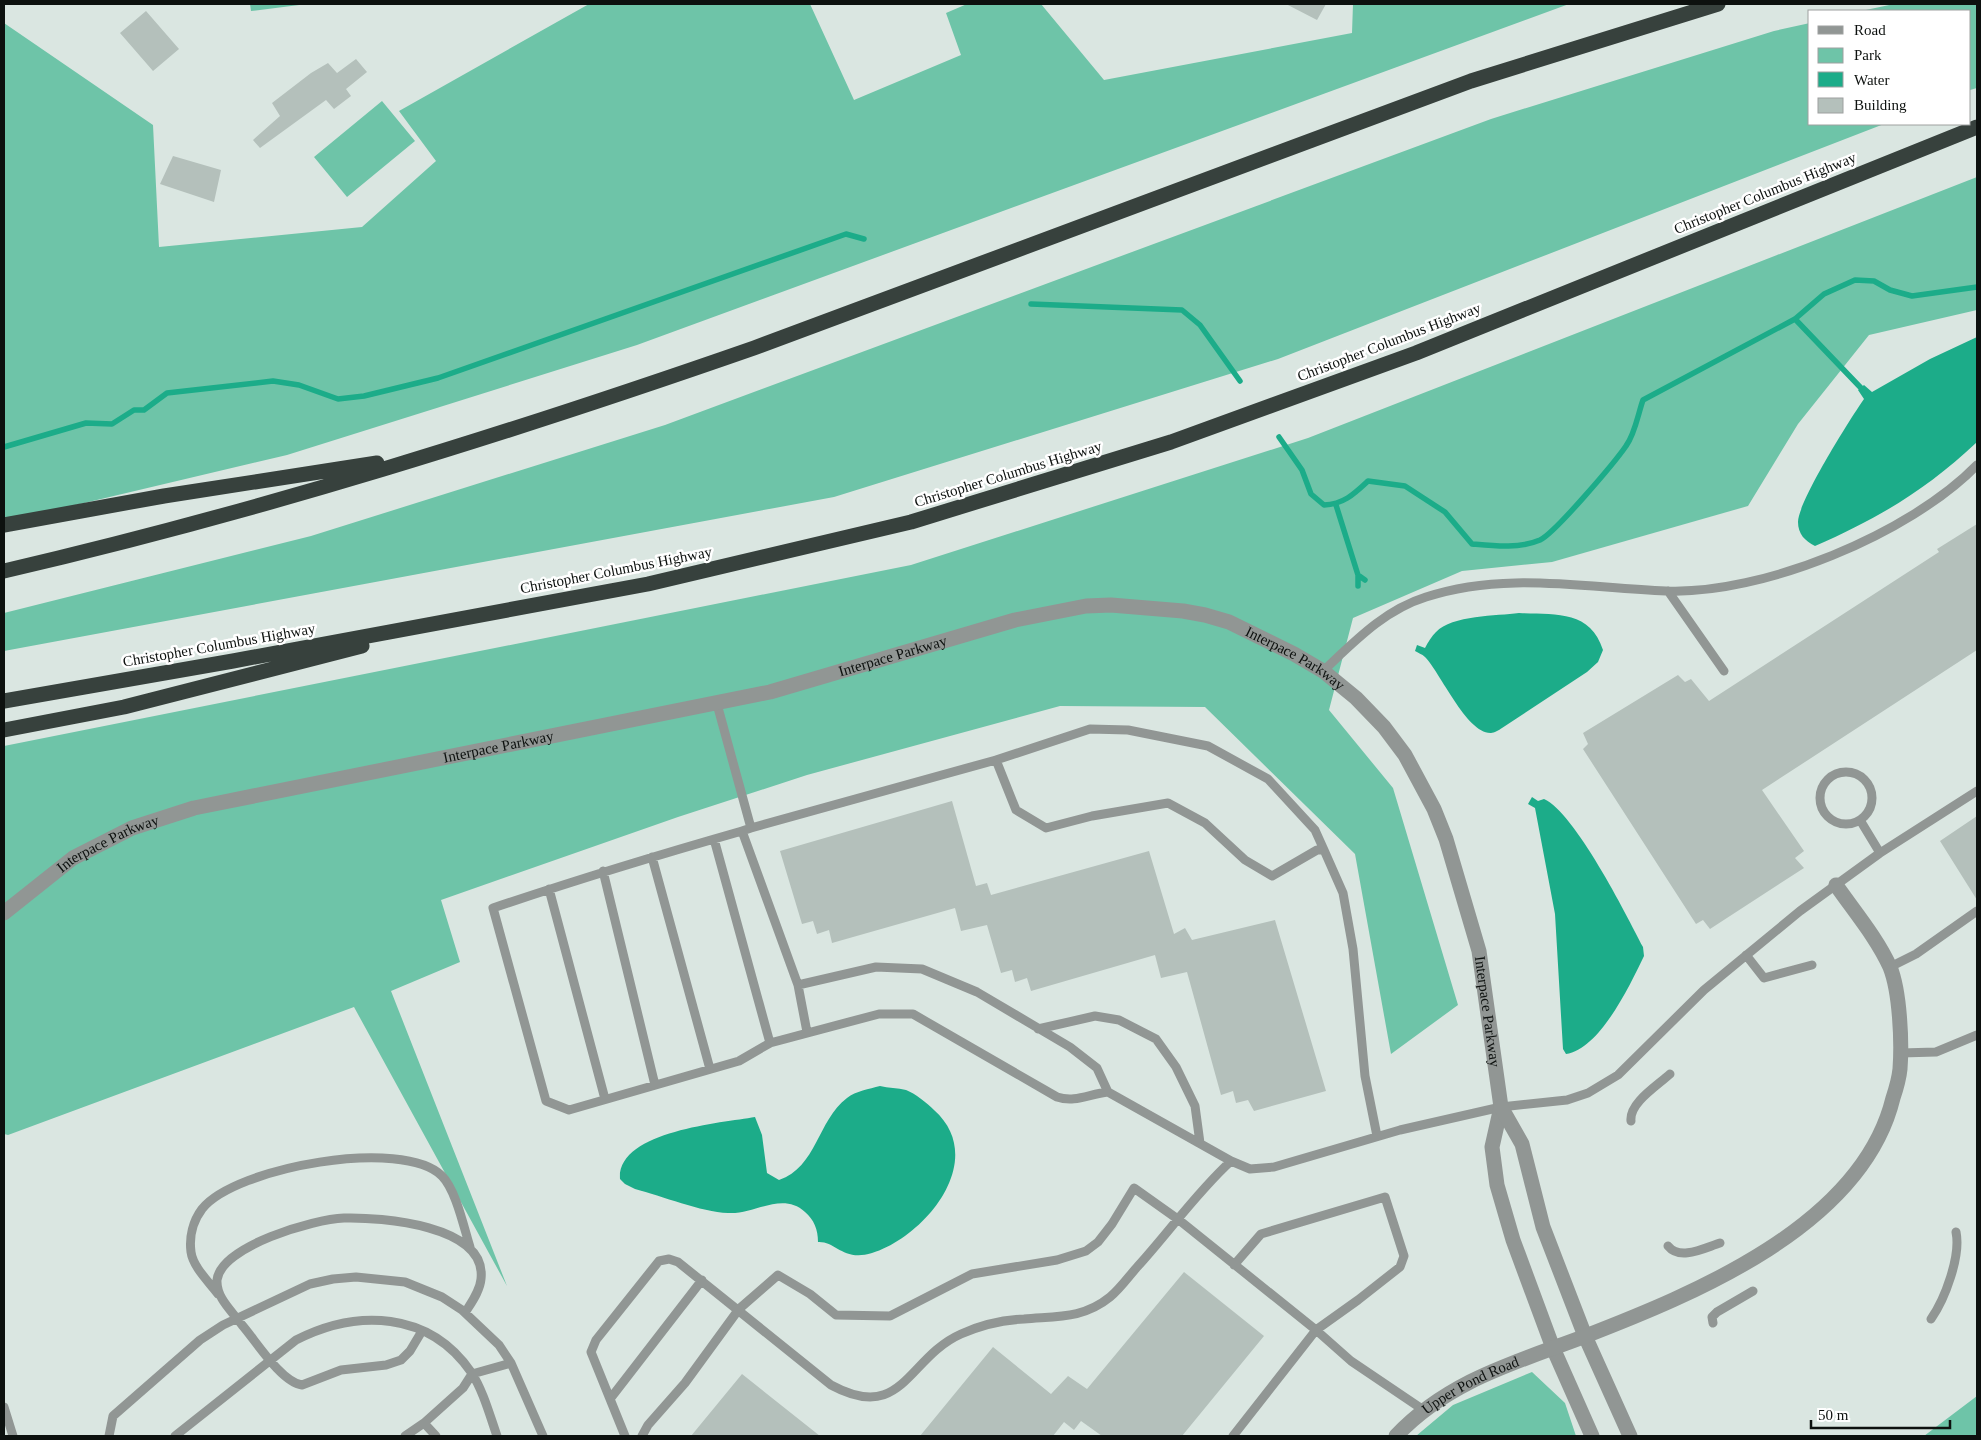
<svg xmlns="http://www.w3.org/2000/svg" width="1981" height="1440" font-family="Georgia,serif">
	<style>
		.green { fill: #6ec4a8 }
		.water { fill: #1cac89 }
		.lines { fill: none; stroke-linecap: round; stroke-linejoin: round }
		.stream { stroke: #1cac89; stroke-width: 5.5 }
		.building { fill: #b4c0bb }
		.lane { stroke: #919694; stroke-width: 9 }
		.street { stroke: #919694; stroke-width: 15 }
		.highway { stroke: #37413d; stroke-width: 15 }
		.labels { text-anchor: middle; stroke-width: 5; stroke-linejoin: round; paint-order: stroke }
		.street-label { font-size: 15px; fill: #0d110f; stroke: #fff }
	</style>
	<rect width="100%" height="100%" fill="#dae6e1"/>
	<path class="green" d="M250 4H307L251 11Z
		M589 4H810L854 100 961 55 946 13 967 4H1041L1104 80 1352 33 1353 4H1569L637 345 287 455 4 522V23L153 125 159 247 362 227 436 161 399 111Z
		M1894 4H1977V88L1970 90V11H1861Z
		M1810 23V124H1884L1278 359 834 497 4 651V613L311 536 665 425 1491 119 1774 31Z
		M382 101 415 141 347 197 314 157Z
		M1977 177V310L1869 335 1798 424 1748 506 1552 562 1462 571 1353 618 1329 710 1393 788 1458 1005 1391 1054 1355 854 1205 707 1060 706 807 775 678 817 441 900 460 962 391 991 507 1286 354 1007 8 1135 4 1134V746L911 565 1308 438Z
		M1532 1372 1565 1403 1576 1436H1416L1453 1405Z
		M1977 1396V1436H1924Z"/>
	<path class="water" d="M1977 337V442C1926 490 1879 518 1815 546 1805 541 1798 534 1798 522 1798 502 1850 419 1864 399L1858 390 1864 385 1872 392 1930 359Z
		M1519 613C1554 615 1590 609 1603 650L1598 662 1587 672 1502 728C1499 730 1494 733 1491 733 1467 734 1440 672 1425 657 1422 654 1418 653 1415 651L1417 645 1425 648C1428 642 1432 636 1436 632 1452 615 1497 616 1519 613Z
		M1532 797 1538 801 1544 799C1575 813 1626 914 1643 947L1644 956C1630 985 1600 1049 1566 1054L1563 1049 1555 914 1535 808 1528 804Z
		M880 1086C888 1088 898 1088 906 1090 916 1094 927 1103 934 1110 989 1159 926 1236 872 1253 843 1262 836 1241 818 1242 818 1229 814 1220 805 1212 782 1191 754 1215 728 1213 701 1212 662 1196 635 1189L625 1184 620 1179C617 1131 721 1123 755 1117L762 1135 767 1173 779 1180C817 1167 817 1121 847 1098 856 1091 869 1089 880 1086Z"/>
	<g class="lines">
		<path class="stream" d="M1031 304 1182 310 1200 325 1240 381
			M1795 319 1861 388
			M1279 437 1302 470 1311 494 1324 505C1344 504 1354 494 1368 481L1405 486 1445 512 1472 544C1494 546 1519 549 1540 540 1555 533 1615 462 1626 446 1635 434 1638 414 1643 400L1795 319 1824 294 1855 280 1874 281 1890 290 1912 296 1977 287
			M4 447 86 423 112 424 134 410H144L167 393 273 381 299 385 338 399 364 396 438 378 846 234 864 239
			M1336 505 1358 575 1365 580
			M1358 586V575"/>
	</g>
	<path class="building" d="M1286 4H1326L1317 20Z
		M146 11 179 49 153 71 120 33Z
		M356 59 367 72 346 89 351 96 334 109 326 100 260 148 253 140 280 116 272 103 311 73 328 63 337 73Z
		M173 156 221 170 214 202 160 184Z
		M1977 524V650L1762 790 1804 851 1795 858 1804 868 1710 929 1703 920 1696 924 1583 749 1588 744 1583 733 1678 675 1685 682 1691 679 1709 701 1939 552 1937 549Z
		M952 801 976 886 987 883 991 895 1149 851 1174 934 1185 928 1192 940 1275 920 1326 1091 1254 1111 1248 1100 1236 1103 1233 1091 1221 1095 1187 972 1161 978 1155 955 1031 991 1027 978 1015 982 1012 970 1001 973 987 925 961 931 955 908 832 943 829 930 817 934 813 921 802 924 780 851Z
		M1977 816V900L1940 841Z
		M1184 1272 1264 1336 1182 1436H1102L1081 1421 1074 1430 1064 1422 1053 1436H920L993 1347 1051 1394 1068 1376 1087 1389Z
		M742 1374 820 1436H691Z"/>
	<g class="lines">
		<path class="lane" d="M1668 591 1724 671
			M1323 671C1354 642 1384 610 1426 597 1505 571 1585 588 1666 591 1762 595 1910 534 1977 465
			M1820 798a26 26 0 1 1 52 0a26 26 0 1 1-52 0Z
			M1860 820 1880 853
			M751 828 996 760 1016 810 1046 828 1092 816 1168 803 1205 823 1245 860 1272 876 1317 850H1324L1315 830 1268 779 1208 746 1128 730 1090 729 996 760
			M742 831 798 985
			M714 839 770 1043 739 1061 569 1110 546 1101 493 908C576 880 658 855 742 831L751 828 717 704
			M1324 850 1343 893 1353 949 1365 1076 1377 1136
			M652 857 710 1069
			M603 871 655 1085
			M549 889 605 1099
			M1746 955 1764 978 1812 965
			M1890 967 1916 954 1977 911
			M1038 1029 1095 1016 1119 1020 1156 1039 1176 1067 1195 1106 1200 1143
			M807 1032 798 985 876 967 922 969 977 992 1070 1047 1097 1068 1108 1092
			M770 1043 879 1014H913L1057 1097C1075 1103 1089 1094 1108 1092L1231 1161 1250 1169 1274 1167 1400 1130 1501 1107 1567 1100 1588 1093 1618 1075 1704 990 1800 911 1880 853 1977 791
			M1901 1053 1936 1052 1977 1035
			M1631 1121C1629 1103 1657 1086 1670 1074
			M1668 1246C1680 1261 1704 1248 1720 1243
			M218 1294C209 1282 193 1267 191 1252 189 1237 193 1221 202 1209 235 1167 403 1137 442 1176 456 1190 464 1228 470 1247
			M1931 1319C1945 1299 1961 1256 1956 1232
			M1713 1323 1712 1317 1717 1312 1753 1291
			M422 1331 410 1351 401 1360 386 1365 341 1370 302 1385C281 1382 256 1341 242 1325 232 1311 216 1298 217 1280 221 1246 314 1219 344 1218 381 1217 487 1225 481 1279 480 1291 471 1303 465 1313
			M610 1399 702 1280
			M4 1407 13 1436
			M109 1436 113 1416 200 1340 223 1325 310 1284 333 1279 356 1277 405 1282 442 1297 462 1310 499 1345 511 1363 543 1436
			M175 1436 296 1340C357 1309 429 1311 471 1372 483 1390 490 1416 497 1436
			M405 1436 424 1423
			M436 1436 424 1423 463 1388 472 1374 511 1363
			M625 1436 591 1352 596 1340 659 1261 669 1259 678 1262 831 1385C903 1424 907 1358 961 1334 981 1325 1003 1320 1024 1319 1056 1316 1083 1319 1110 1297 1120 1289 1129 1276 1138 1266 1169 1232 1197 1192 1231 1161
			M642 1436 648 1425 685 1383 739 1309 778 1275 810 1294 836 1315 890 1316 972 1274 1057 1260 1086 1251 1098 1242 1112 1224 1134 1188 1179 1220 1316 1330 1351 1361 1425 1411
			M1233 1436 1316 1330 1358 1300 1400 1267 1404 1256 1385 1197 1261 1234 1234 1265"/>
		<g class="street">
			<path id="s1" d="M4 913 73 858 132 828 194 808 770 692 1015 620 1086 606 1111 605 1183 611 1205 615 1229 622 1294 654 1323 671 1356 698 1384 727 1405 755 1434 809 1446 839 1479 951 1501 1107 1492 1147 1497 1185 1513 1240 1553 1348 1592 1436"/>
			<path d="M1501 1107 1522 1144 1543 1227 1585 1336 1630 1436"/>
			<path id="s2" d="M1396 1436C1448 1381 1514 1363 1583 1337 1694 1294 1862 1226 1893 1098 1896 1089 1899 1079 1900 1069 1902 1042 1900 992 1890 967 1877 938 1854 911 1836 885"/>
		</g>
		<path class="highway" d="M4 525 164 496 377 463
			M4 571C258 512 507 434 754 348L1471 81 1718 4
			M4 701 233 661 648 584 911 522 1171 442 1416 353 1977 127
			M4 730 124 707 362 646"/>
	</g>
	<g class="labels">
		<g class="street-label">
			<text transform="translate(1765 193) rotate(-22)" y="5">Christopher Columbus Highway</text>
			<text transform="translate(1389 342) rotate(-21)" y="5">Christopher Columbus Highway</text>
			<text transform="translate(1008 474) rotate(-17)" y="5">Christopher Columbus Highway</text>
			<text transform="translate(616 570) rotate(-11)" y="5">Christopher Columbus Highway</text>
			<text transform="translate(219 645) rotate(-10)" y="5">Christopher Columbus Highway</text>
			<text dy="5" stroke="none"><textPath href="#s1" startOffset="935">Interpace Parkway</textPath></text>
			<text dy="5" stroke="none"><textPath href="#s1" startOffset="1355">Interpace Parkway</textPath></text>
			<text dy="5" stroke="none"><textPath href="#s1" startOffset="530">Interpace Parkway</textPath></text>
			<text dy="5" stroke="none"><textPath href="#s1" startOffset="126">Interpace Parkway</textPath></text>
			<text dy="5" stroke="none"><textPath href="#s1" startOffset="1775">Interpace Parkway</textPath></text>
			<text dy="5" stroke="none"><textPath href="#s2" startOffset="91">Upper Pond Road</textPath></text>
		</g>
	</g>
	<rect width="1981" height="1440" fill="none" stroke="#0d110f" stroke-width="10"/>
	<rect x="1808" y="10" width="162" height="115" fill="#ffffff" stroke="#9ea09f"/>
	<rect x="1818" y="26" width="25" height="8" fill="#919694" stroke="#9ea09f"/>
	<text x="1854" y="35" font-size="15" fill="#0d110f">Road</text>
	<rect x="1818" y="48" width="25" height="15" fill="#6ec4a8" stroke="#9ea09f"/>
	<text x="1854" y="60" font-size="15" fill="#0d110f">Park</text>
	<rect x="1818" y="72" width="25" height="15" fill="#1cac89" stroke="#9ea09f"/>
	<text x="1854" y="85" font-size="15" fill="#0d110f">Water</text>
	<rect x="1818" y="98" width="25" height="15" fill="#b4c0bb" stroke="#9ea09f"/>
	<text x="1854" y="110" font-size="15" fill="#0d110f">Building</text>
	<path d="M1811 1420v8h139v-8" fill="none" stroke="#0d110f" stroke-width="2.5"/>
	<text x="1818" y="1420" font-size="15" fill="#0d110f" stroke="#ffffff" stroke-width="4" paint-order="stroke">50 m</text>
</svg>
